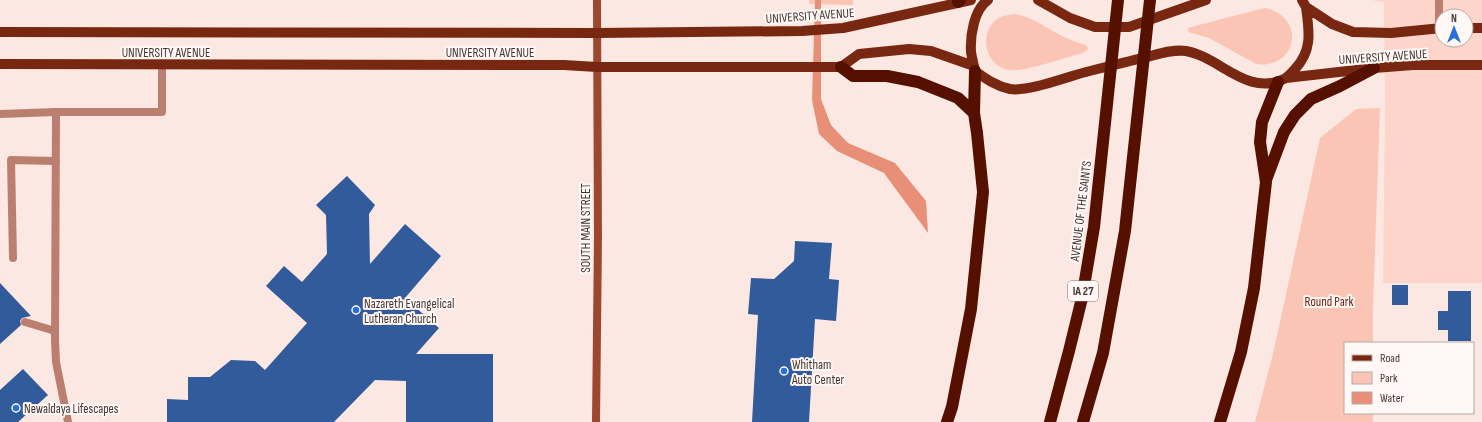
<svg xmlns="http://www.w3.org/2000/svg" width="1482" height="422" font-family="'Sofia Sans Condensed',sans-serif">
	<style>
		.built { fill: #fed5ca; fill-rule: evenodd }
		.green { fill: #fbc5b6 }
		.water { fill: #e78f77 }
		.building { fill: #325b9b }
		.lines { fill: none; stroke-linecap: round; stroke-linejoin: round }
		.lane { stroke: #ba7f6f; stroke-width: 8 }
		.street { stroke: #ba7f6f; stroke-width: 8 }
		.secondary { stroke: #9c4831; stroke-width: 8 }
		.primary { stroke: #782711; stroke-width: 10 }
		.highway { stroke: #551000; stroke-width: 12 }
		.poi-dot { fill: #276fdb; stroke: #fff8f6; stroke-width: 1.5 }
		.labels { text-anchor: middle; stroke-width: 4; stroke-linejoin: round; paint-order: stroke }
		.shield { fill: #fff8f6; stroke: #7b706d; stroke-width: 1 }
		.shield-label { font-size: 12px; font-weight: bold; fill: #433632 }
		.street-label { font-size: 13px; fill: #433632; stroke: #fff8f6 }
		.park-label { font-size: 13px; fill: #6f210a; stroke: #fff8f6 }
		.poi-label { font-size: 13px; fill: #433632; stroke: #fff8f6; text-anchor: start }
	</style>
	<rect width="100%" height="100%" fill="#fce8e2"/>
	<path class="built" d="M1370 0H1482V283H1383L1385 109 1384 2ZM1442 16H1466V40H1442Z"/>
	<path class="green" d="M809 0H853V5L809 4Z
		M1264 8C1307 15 1298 70 1256 64L1209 38 1188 32V28L1191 27Z
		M1015 14C1031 16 1045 27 1060 35 1069 40 1077 42 1086 45L1088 49 1083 53C1066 57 1023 73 1008 70 985 65 978 33 997 19 1003 15 1009 15 1015 14Z
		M1380 108 1373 309V343H1345V413H1373V422H1255L1273 354 1320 138 1356 109Z"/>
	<path class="water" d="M815 0H821V99L831 125 848 143 895 163 926 201 928 233 884 173 837 151 819 134 812 100Z"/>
	<path class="building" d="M347 176 375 205 369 214 370 264 405 224 441 256 405 298 439 328 416 354H493V422H406V381L375 380 334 422H167V399L188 400V377H210L231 360 255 361 265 370 307 323 266 286 284 266 302 282 327 254 326 215 316 205Z
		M795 241 832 243 829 279 839 280 836 321 815 319 809 422H752L758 315 748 314 751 278 774 279 794 261Z
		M0 283 31 316 22 318 20 321 21 325 0 344Z
		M1392 285H1408V305H1392Z
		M1448 291H1471V341H1448V330H1438V311H1448Z
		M23 369 48 395 18 422H0V390Z"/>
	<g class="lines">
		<path class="lane" d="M0 114 56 112
			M13 258 11 160 56 161
			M25 322 55 331"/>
		<path class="street" d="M1439 0V28
			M68 422 56 362 55 341 56 112H162V65"/>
		<path class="secondary" d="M596 422 598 238 597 0"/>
		<path class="primary" d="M988 0C974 9 970 36 971 52 972 59 974 65 975 71 986 79 996 86 1010 89 1029 92 1066 77 1086 72 1105 67 1123 63 1142 58 1156 55 1171 49 1186 51 1220 57 1247 97 1284 79 1288 77 1291 73 1295 69 1313 50 1309 31 1306 7
			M1038 0 1070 18 1095 27H1129L1206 0
			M1302 0 1306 7 1332 24 1353 32 1391 33 1442 28
			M1466 28H1482
			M0 32 597 33 802 31 843 28 971 0
			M0 64 564 65 597 67H841L859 54 909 49 931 51 974 66
			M1286 78 1374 68 1413 65H1482"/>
		<path class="highway" d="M958 2 960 0
			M841 67 853 76H887L918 82 958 98 974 113 977 133 983 192 971 309 952 407 947 422
			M974 113 975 71
			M1266 180 1284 132 1295 115 1311 99 1340 86 1374 68
			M1050 422 1069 351 1082 298 1094 227 1118 0
			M1083 422 1103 353 1125 231 1150 0
			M1220 422 1241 352 1254 288 1266 182 1260 142 1262 122 1278 82"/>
	</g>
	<g class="poi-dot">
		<circle cx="356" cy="310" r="4"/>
		<circle cx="784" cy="371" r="4"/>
		<circle cx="16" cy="408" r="4"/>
	</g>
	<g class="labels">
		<rect class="shield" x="1068" y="281" width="30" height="20" rx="3"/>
		<g class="shield-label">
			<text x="1083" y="295">IA 27</text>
		</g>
		<g class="street-label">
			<text transform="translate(810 15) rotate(-4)" y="5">UNIVERSITY AVENUE</text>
			<text x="166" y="57">UNIVERSITY AVENUE</text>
			<text x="490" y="57">UNIVERSITY AVENUE</text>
			<text transform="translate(1383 56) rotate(-4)" y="5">UNIVERSITY AVENUE</text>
			<text transform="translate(1080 211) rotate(-83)" y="5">AVENUE OF THE SAINTS</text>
			<text transform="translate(585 228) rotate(-90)" y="5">SOUTH MAIN STREET</text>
		</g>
		<g class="park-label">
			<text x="1329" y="306">Round Park</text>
		</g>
		<g class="poi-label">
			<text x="364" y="308">Nazareth Evangelical<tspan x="364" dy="15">Lutheran Church</tspan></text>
			<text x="792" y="369">Whitham<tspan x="792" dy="15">Auto Center</tspan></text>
			<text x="24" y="413">Newaldaya Lifescapes</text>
		</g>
	</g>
	<rect x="1344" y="342" width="130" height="72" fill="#fff8f6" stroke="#b4aaa8"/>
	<rect x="1352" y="355" width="20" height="6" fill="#782711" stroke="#b4aaa8"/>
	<text x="1380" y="362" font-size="12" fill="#433632">Road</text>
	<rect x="1352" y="372" width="20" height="12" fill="#fbc5b6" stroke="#b4aaa8"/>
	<text x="1380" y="382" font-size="12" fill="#433632">Park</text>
	<rect x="1352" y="392" width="20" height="12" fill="#e78f77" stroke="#b4aaa8"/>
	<text x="1380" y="402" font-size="12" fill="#433632">Water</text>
	<g transform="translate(1454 28)"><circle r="19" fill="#fff8f6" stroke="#b4aaa8"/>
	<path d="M0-3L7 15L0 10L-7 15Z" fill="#276fdb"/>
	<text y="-6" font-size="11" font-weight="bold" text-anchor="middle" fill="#433632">N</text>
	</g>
</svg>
